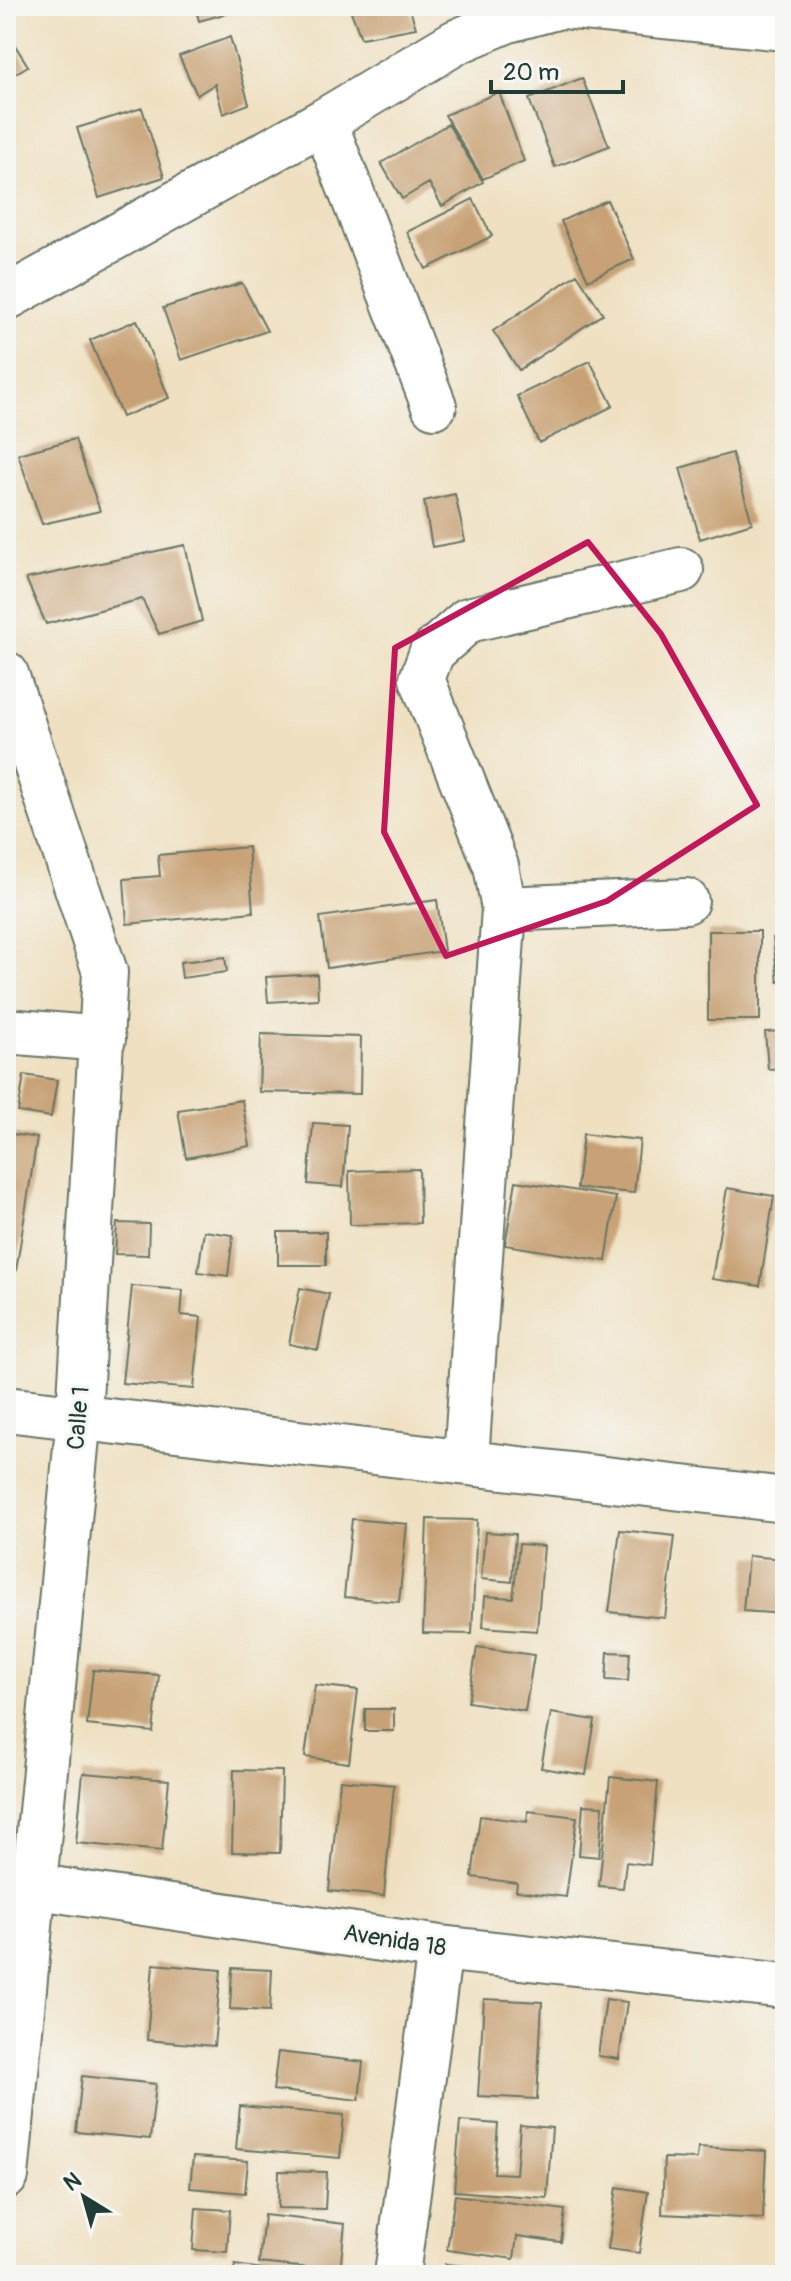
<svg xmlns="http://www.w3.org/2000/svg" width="791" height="2281" font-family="Pangolin,sans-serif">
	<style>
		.building { fill: #c8a276 }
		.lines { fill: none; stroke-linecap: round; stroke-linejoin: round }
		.minor-casing { stroke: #687665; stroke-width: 48 }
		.minor { stroke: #fff; stroke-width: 44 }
		.marked { fill: none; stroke: #c2185b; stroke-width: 6; stroke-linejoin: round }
		.labels { text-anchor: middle; stroke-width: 6; stroke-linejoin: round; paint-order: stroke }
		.street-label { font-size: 24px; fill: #1f3d34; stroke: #f6f6f2 }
	</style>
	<rect width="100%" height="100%" fill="#f6f6f2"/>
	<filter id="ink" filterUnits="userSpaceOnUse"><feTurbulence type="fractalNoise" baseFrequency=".0125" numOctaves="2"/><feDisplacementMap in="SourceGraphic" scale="16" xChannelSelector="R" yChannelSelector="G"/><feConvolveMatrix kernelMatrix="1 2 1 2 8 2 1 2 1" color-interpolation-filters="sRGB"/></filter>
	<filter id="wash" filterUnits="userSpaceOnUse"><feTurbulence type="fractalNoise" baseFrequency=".006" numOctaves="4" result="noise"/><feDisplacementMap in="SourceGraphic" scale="32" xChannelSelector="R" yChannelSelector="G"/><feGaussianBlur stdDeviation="1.8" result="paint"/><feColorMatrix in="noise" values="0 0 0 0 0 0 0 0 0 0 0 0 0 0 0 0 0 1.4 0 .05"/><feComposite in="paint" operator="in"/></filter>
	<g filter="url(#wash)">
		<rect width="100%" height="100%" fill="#efe0c1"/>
		<g id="blocks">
			<path class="building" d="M195 6H250V7L199 21Z
				M349 6H409L416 28 361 38Z
				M6 31 28 66 6 79Z
				M230 37 249 104 223 114 215 84 197 95 179 56Z
				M582 78 609 146 555 167 529 99Z
				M499 92 524 161 483 179 445 115Z
				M142 108 164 177 99 198 77 128Z
				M448 124 483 182 442 206 429 183 402 199 381 163Z
				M473 199 492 236 426 269 407 232Z
				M607 200 634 259 588 280 561 221Z
				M577 274 603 314 519 370 493 331Z
				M242 283 267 331 181 360 163 308Z
				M137 320 169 398 122 417 90 340Z
				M590 361 613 406 539 443 517 396Z
				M75 439 100 511 42 524 18 454Z
				M732 453 752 523 700 539 680 468Z
				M455 494 465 541 432 547 424 501Z
				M185 545 202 621 159 634 142 599 46 624 26 579Z
				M248 847 253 912 127 924 124 879 160 876 158 855Z
				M437 900 444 951 327 968 320 917Z
				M708 931H760V1020H708Z
				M785 937V981L778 982 773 938Z
				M225 957 227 972 182 978 180 962Z
				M317 974 318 999 268 1002 266 977Z
				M785 1031V1068L768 1069 765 1032Z
				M261 1034 361 1037 360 1094 259 1092Z
				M24 1075 57 1080 51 1117 18 1112Z
				M242 1100 250 1146 186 1158 178 1110Z
				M313 1123 348 1125 343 1187 308 1184Z
				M6 1133 37 1138 16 1271 6 1270Z
				M583 1134 640 1140 634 1193 577 1188Z
				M419 1169 420 1223 350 1225 349 1171Z
				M516 1181 616 1197 606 1261 505 1245Z
				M727 1188 774 1196 760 1286 712 1279Z
				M117 1223 149 1224 148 1255 115 1254Z
				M204 1231 233 1235 228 1276 198 1272Z
				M278 1232H326V1265H278Z
				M132 1286 183 1290 181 1315 201 1317 194 1389 122 1383Z
				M300 1288 329 1294 318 1350 289 1344Z
				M352 1519 407 1524 399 1602 344 1597Z
				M427 1519 477 1520 472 1634 423 1633Z
				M620 1530 675 1536 665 1618 609 1612Z
				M485 1532 515 1534 512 1582 481 1579Z
				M519 1544 544 1546 537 1631 483 1627 485 1596 513 1598Z
				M748 1556 785 1559V1614L743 1611Z
				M477 1647 534 1655 525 1711 468 1702Z
				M608 1652 630 1653 628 1681 606 1680Z
				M93 1670 159 1675 153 1732 87 1725Z
				M315 1685 358 1690 349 1763 305 1757Z
				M365 1709H394V1731H365Z
				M551 1713 595 1720 586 1775 541 1768Z
				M234 1770 282 1771 280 1853 232 1852Z
				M83 1773 169 1780 162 1851 76 1843Z
				M610 1777 658 1782 650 1865 626 1862 623 1888 599 1886Z
				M340 1780 394 1785 384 1896 329 1891Z
				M583 1805 603 1806 599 1857 579 1855Z
				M528 1811 577 1817 566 1897 516 1891 517 1883 472 1877 480 1816 527 1822Z
				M153 1964 221 1970 214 2046 147 2040Z
				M232 1968 272 1970 270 2011 230 2009Z
				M484 1999 542 2002 537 2099 478 2096Z
				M606 1999 627 2002 619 2059 598 2056Z
				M278 2052 363 2062 359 2100 273 2090Z
				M82 2076 156 2084 150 2139 76 2132Z
				M240 2106 344 2115 340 2158 236 2149Z
				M460 2121 498 2124 494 2173 516 2174 520 2125 552 2128 547 2198 454 2191Z
				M698 2147 766 2151 763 2219 662 2214 664 2158 697 2159Z
				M193 2157 248 2161 245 2193 190 2188Z
				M279 2171 327 2172 325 2209 278 2208Z
				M617 2187 648 2192 639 2253 608 2249Z
				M455 2195 565 2210 561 2242 517 2236 514 2259 447 2250Z
				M196 2208 230 2210 227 2252 193 2250Z
				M264 2215 345 2224 340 2271 259 2263Z
				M445 2264 512 2270 511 2275H444Z
				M235 2265 291 2273V2275H233Z"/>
		</g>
	</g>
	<g filter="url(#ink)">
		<use href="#blocks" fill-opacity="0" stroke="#687665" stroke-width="2"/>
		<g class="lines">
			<g class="minor-casing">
				<path id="minor" d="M564 6 785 28
					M324 121 434 406
					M6 298 324 121 456 42 508 20 560 6
					M6 674 105 972 79 1416 6 2176
					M504 909 686 901
					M6 1031 103 1039
					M6 1409 785 1500
					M466 1460 504 909 496 866 422 679 432 652 468 620 681 570
					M6 1882 440 1948 785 1986
					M397 2275 440 1948"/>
			</g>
			<use href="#minor" class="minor"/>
		</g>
	</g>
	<path class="marked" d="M588 542 661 634 757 805 607 901 446 956 384 832 395 648Z"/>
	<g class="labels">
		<g class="street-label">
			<text transform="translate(78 1418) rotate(-85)" y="8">Calle 1</text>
			<text transform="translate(395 1940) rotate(9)" y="8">Avenida 18</text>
		</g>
	</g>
	<rect width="791" height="2281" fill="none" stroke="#f6f6f2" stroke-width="32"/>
	<g transform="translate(84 2197) rotate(323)" stroke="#f6f6f2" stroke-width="6" paint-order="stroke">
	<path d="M0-6L14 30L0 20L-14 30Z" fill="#1f3d34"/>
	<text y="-12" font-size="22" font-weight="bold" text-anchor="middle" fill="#1f3d34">N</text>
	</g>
	<path d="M491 80v12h132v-12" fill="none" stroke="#1f3d34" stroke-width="4"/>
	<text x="503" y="80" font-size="24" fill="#1f3d34" stroke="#f6f6f2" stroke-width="6" paint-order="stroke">20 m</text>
</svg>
